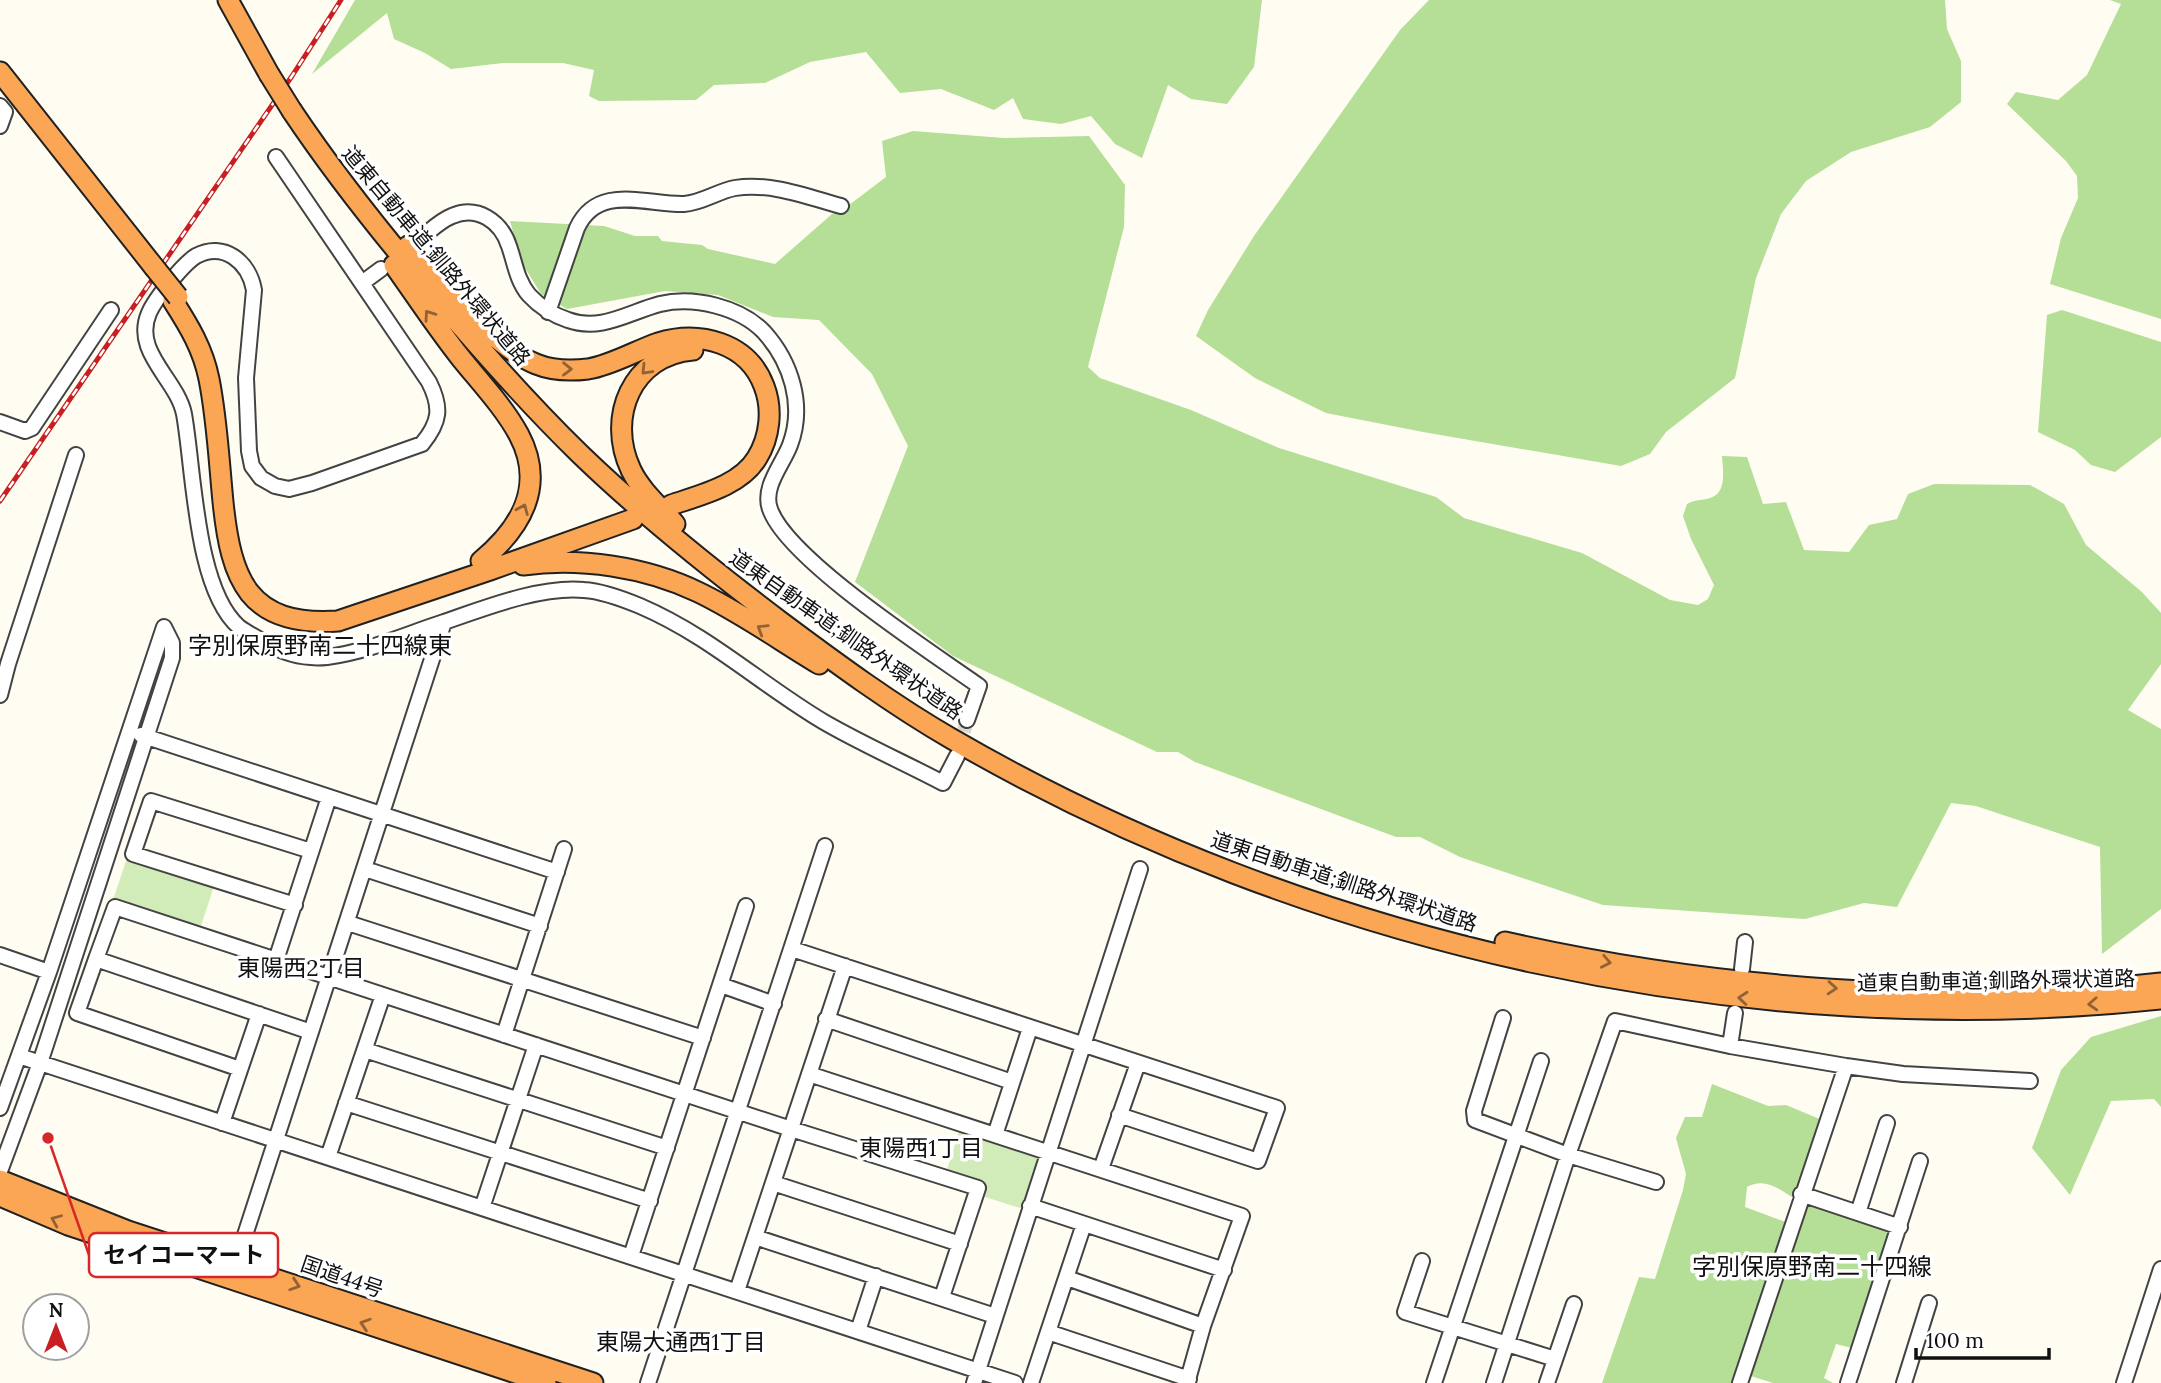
<svg xmlns="http://www.w3.org/2000/svg" width="2161" height="1383" font-family="Lora,'Noto Sans JP',serif">
	<style>
		.green { fill: #d2ecb9 }
		.forest { fill: #b5de97 }
		.lines { fill: none; stroke-linecap: round; stroke-linejoin: round }
		.minor-tunnel { stroke: #dbd9d0; stroke-width: 14; stroke-dasharray: 14 7; stroke-linecap: butt }
		.minor-casing { stroke: #434343; stroke-width: 18 }
		.highway-casing { stroke: #212121; stroke-width: 23 }
		.minor { stroke: #fff; stroke-width: 14 }
		.highway { stroke: #fba654; stroke-width: 19 }
		.rail-casing { stroke: #c81f22; stroke-width: 5 }
		.rail { stroke: #fff; stroke-width: 2.5; stroke-dasharray: 8; stroke-linecap: butt }
		.highway-bridge-casing { stroke: #212121; stroke-width: 23; stroke-linecap: butt }
		.highway-bridge { stroke: #fba654; stroke-width: 19 }
		.oneway { stroke: #916235 }
		.labels { text-anchor: middle; stroke-width: 7; stroke-linejoin: round; paint-order: stroke }
		.street-label { font-size: 21px; fill: #101010; stroke: #fff }
		.neighbourhood-label { font-size: 23px; fill: #101010; stroke: #fff }
		.quarter-label { font-size: 24px; fill: #101010; stroke: #fff }
		.leader { fill: none; stroke: #d62828; stroke-width: 2.5 }
		.callout-dot { fill: #d62828; stroke: #fff; stroke-width: 2.5 }
		.callout { fill: #fff; stroke: #d62828; stroke-width: 2.5 }
		.callout-label { font-size: 23px; text-anchor: middle; font-weight: bold; fill: #101010 }
	</style>
	<rect width="100%" height="100%" fill="#fffdf2"/>
	<path class="green" d="M127 858 214 886 200 929 113 900Z
		M959 1131 1040 1156 1023 1209 982 1196 985 1185 946 1173Z"/>
	<path class="forest" d="M355 0H1262L1254 67 1227 104 1191 99 1168 85 1142 158 1115 144 1091 116 1061 124 1023 119 1013 98 994 110 941 89 900 93 866 52 810 62 765 83 714 85 696 100 599 101 589 96 594 70 563 63H503L451 69 425 53 394 39 387 13 312 74Z
		M1429 0H1945L1947 29 1961 61V102L1930 127 1851 152 1806 181 1781 214 1756 278 1735 378 1666 432 1650 454 1621 466 1423 432 1326 413 1255 378 1196 336 1208 310 1254 236 1400 30Z
		M2110 0H2161V319L2050 284 2061 238 2078 198 2077 176 2066 161 2007 104 2016 92 2058 100 2087 75 2121 4Z
		M913 131 1004 138 1089 136 1125 185 1124 227 1088 367 1100 378 1191 410 1279 448 1436 497 1464 518 1582 553 1670 600 1698 605 1708 599 1714 585 1691 539 1683 516 1687 504C1695 499 1701 501 1710 498 1727 494 1723 470 1722 456L1747 457 1763 504 1786 502 1804 550 1849 552 1869 525 1897 519 1908 494 1934 484 2030 485 2064 504 2086 545 2142 592 2161 613V664L2128 710 2161 729V909L2102 954 2100 847 1976 806 1951 803 1897 907 1864 903 1805 919 1603 905 1460 857 1420 837H1396L1195 762 1178 752H1157L953 656 855 582 908 446 872 374 819 320 773 317 718 295 665 291 567 309 541 294 522 263 510 221 604 226 635 236H658L662 241 702 245 708 249 775 264 832 214 849 205 886 177 882 141Z
		M2062 310 2161 342V437L2115 472 2091 465 2075 450 2038 432 2047 315Z
		M2161 1016V1107L2154 1099 2111 1101 2070 1195 2032 1148 2061 1070 2091 1037Z
		M1712 1084 1768 1106 1786 1105 1822 1120 1794 1198C1779 1189 1764 1177 1747 1187L1745 1207 1788 1223 1808 1203 1892 1230 1856 1349 1836 1344 1824 1378 1833 1383H1773L1738 1372 1734 1383H1602L1639 1277 1655 1279 1683 1190 1686 1174 1676 1138 1685 1117H1702Z"/>
	<g class="lines">
		<path class="minor-tunnel" d="M958 752 967 720"/>
		<g class="minor-casing">
			<path id="minor" d="M0 106 5 112 0 126
				M276 157 429 382C442 408 440 422 422 444L312 483 289 489 275 486 261 478 252 466 249 451 246 378 254 290C249 262 224 241 196 256 183 264 155 299 149 313 132 352 177 379 184 414 194 469 195 589 239 627 247 633 257 638 266 643 285 654 306 659 327 657 367 652 407 634 444 622
				M417 241C428 233 439 221 452 216 477 205 501 221 509 246 515 263 517 281 529 295 540 307 553 315 568 320 601 332 629 312 660 304 694 296 740 307 764 332 791 362 805 405 790 445 783 464 762 487 770 509 787 559 931 652 979 686L967 720
				M362 283 381 269
				M548 312 577 228C598 183 646 205 684 204 702 203 718 191 735 188 770 182 808 197 841 206
				M0 422 25 431 32 428 111 310
				M0 695 8 664 76 455
				M141 735 557 872
				M365 869 540 926
				M295 905 133 854 151 801 311 851
				M348 923 703 1038
				M792 949 1277 1108 1258 1161 1119 1115
				M0 955 49 972
				M96 959 115 907 791 1129 978 1188 942 1297
				M276 960 329 797
				M1742 969 1745 942
				M721 985 774 1004
				M1503 1018 1474 1111 1475 1120 1568 1155 1656 1182
				M826 1019 1012 1082
				M504 1035 564 849
				M1730 1046 1735 1013
				M365 1050 667 1148
				M19 1056 1015 1383
				M240 1069 77 1013 96 959 311 1032
				M809 1074 1242 1216 1203 1326 1187 1383
				M346 1103 650 1201
				M0 1108 49 972 164 627
				M222 1123 259 1014
				M995 1135 1030 1028
				M328 1157 383 995
				M1101 1169 1138 1063
				M0 1171 40 1063 172 658V643L164 627
				M773 1183 960 1244
				M1801 1194 1900 1227
				M1030 1206 1224 1270
				M482 1208 536 1045
				M1858 1213 1887 1123
				M755 1237 995 1316
				M631 1256 746 906
				M1422 1261 1405 1312 1555 1359
				M233 1272 444 622C485 608 540 586 584 590 602 591 623 599 640 606 710 636 760 684 824 722 862 744 903 762 943 783L957 756
				M1067 1278 1203 1326
				M737 1291 845 966
				M858 1331 876 1276
				M1048 1332 1189 1379
				M648 1383 825 846
				M974 1383 1140 869
				M1031 1383 1084 1224
				M1434 1383 1541 1061
				M1494 1383 1568 1155 1615 1021 1730 1046 1846 1066 1903 1074 2030 1081
				M1547 1383 1574 1304
				M1740 1383 1846 1066
				M1848 1383 1920 1161
				M1904 1383 1929 1303
				M2124 1383 2161 1269"/>
		</g>
		<g class="highway-casing">
			<path id="highway" d="M228 0 269 74
				M0 72 154 267
				M292 111C343 187 401 258 461 326 499 370 538 413 580 454 643 515 711 569 781 622 836 663 893 705 952 739 1310 946 1749 1043 2161 999
				M408 246C440 280 495 348 536 364 553 371 571 371 588 369 612 365 635 351 658 343 700 330 748 343 764 386 773 409 770 437 757 458 740 486 700 495 671 505
				M394 265C416 296 437 328 460 357 480 382 504 407 519 435 546 486 521 528 481 561
				M173 301C189 326 203 349 209 379 217 419 219 461 223 502 231 580 248 627 338 621L490 570 633 519
				M675 524C660 507 641 491 631 470 606 417 632 355 693 350
				M523 565C580 557 646 567 698 592 740 612 779 640 819 664
				M1505 942C1713 989 1949 1007 2161 983
				M0 1180 128 1231 593 1383
				M0 1196 68 1225 546 1383"/>
		</g>
		<use href="#minor" class="minor"/>
		<use href="#highway" class="highway"/>
		<g class="rail-casing">
			<path id="rail" d="M0 501 292 76 341 0"/>
		</g>
		<use href="#rail" class="rail"/>
		<g class="highway-bridge-casing">
			<path id="highway-bridge" d="M269 74 292 111
				M154 267 178 297"/>
		</g>
		<use href="#highway-bridge" class="highway-bridge"/>
	</g>
	<defs><path id="oneway-chevron" d="M-2-3.5L2.5 0L-2 3.5" fill="none" stroke-width="1.6" stroke-linecap="round" stroke-linejoin="round" transform="scale(1.75)"/></defs>
	<g class="oneway">
		<use href="#oneway-chevron" transform="translate(429 315) rotate(-125)"/>
		<use href="#oneway-chevron" transform="translate(567 369) rotate(1)"/>
		<use href="#oneway-chevron" transform="translate(646 370) rotate(134)"/>
		<use href="#oneway-chevron" transform="translate(523 509) rotate(-67)"/>
		<use href="#oneway-chevron" transform="translate(762 629) rotate(-148)"/>
		<use href="#oneway-chevron" transform="translate(1606 962) rotate(11)"/>
		<use href="#oneway-chevron" transform="translate(1832 988) rotate(4)"/>
		<use href="#oneway-chevron" transform="translate(1743 998) rotate(-175)"/>
		<use href="#oneway-chevron" transform="translate(2093 1004) rotate(177)"/>
		<use href="#oneway-chevron" transform="translate(56 1220) rotate(-157)"/>
		<use href="#oneway-chevron" transform="translate(295 1285) rotate(18)"/>
		<use href="#oneway-chevron" transform="translate(365 1324) rotate(-162)"/>
	</g>
	<g class="labels">
		<g class="street-label">
			<text transform="translate(436 256) rotate(50)" y="7">道東自動車道;釧路外環状道路</text>
			<text transform="translate(846 635) rotate(35)" y="7">道東自動車道;釧路外環状道路</text>
			<text transform="translate(1344 882) rotate(18)" y="7">道東自動車道;釧路外環状道路</text>
			<text transform="translate(1996 981) rotate(-1)" y="7">道東自動車道;釧路外環状道路</text>
			<text transform="translate(342 1277) rotate(19)" y="7">国道44号</text>
		</g>
		<g class="neighbourhood-label">
			<text x="301" y="976">東陽西2丁目</text>
			<text x="921" y="1156">東陽西1丁目</text>
			<text x="681" y="1350">東陽大通西1丁目</text>
		</g>
		<g class="quarter-label">
			<text x="320" y="654">字別保原野南二十四線東</text>
			<text x="1812" y="1275">字別保原野南二十四線</text>
		</g>
	</g>
	<path class="leader" d="M48 1138L89 1255"/>
	<circle class="callout-dot" cx="48" cy="1138" r="7"/>
	<rect class="callout" x="89" y="1233" width="189" height="44" rx="7"/>
	<g class="callout-label">
		<text x="184" y="1263">セイコーマート</text>
	</g>
	<g transform="translate(56 1327)"><circle r="33" fill="#ffffff" stroke="#9f9f9f" stroke-width="2"/>
	<path d="M0-5L12 26L0 18L-12 26Z" fill="#c81f22"/>
	<text y="-10" font-size="19" font-weight="bold" text-anchor="middle" fill="#101010">N</text>
	</g>
	<path d="M1916 1348v10h133v-10" fill="none" stroke="#101010" stroke-width="3.5"/>
	<text x="1926" y="1348" font-size="21" fill="#101010" stroke="#ffffff" stroke-width="5" paint-order="stroke">100 m</text>
</svg>
